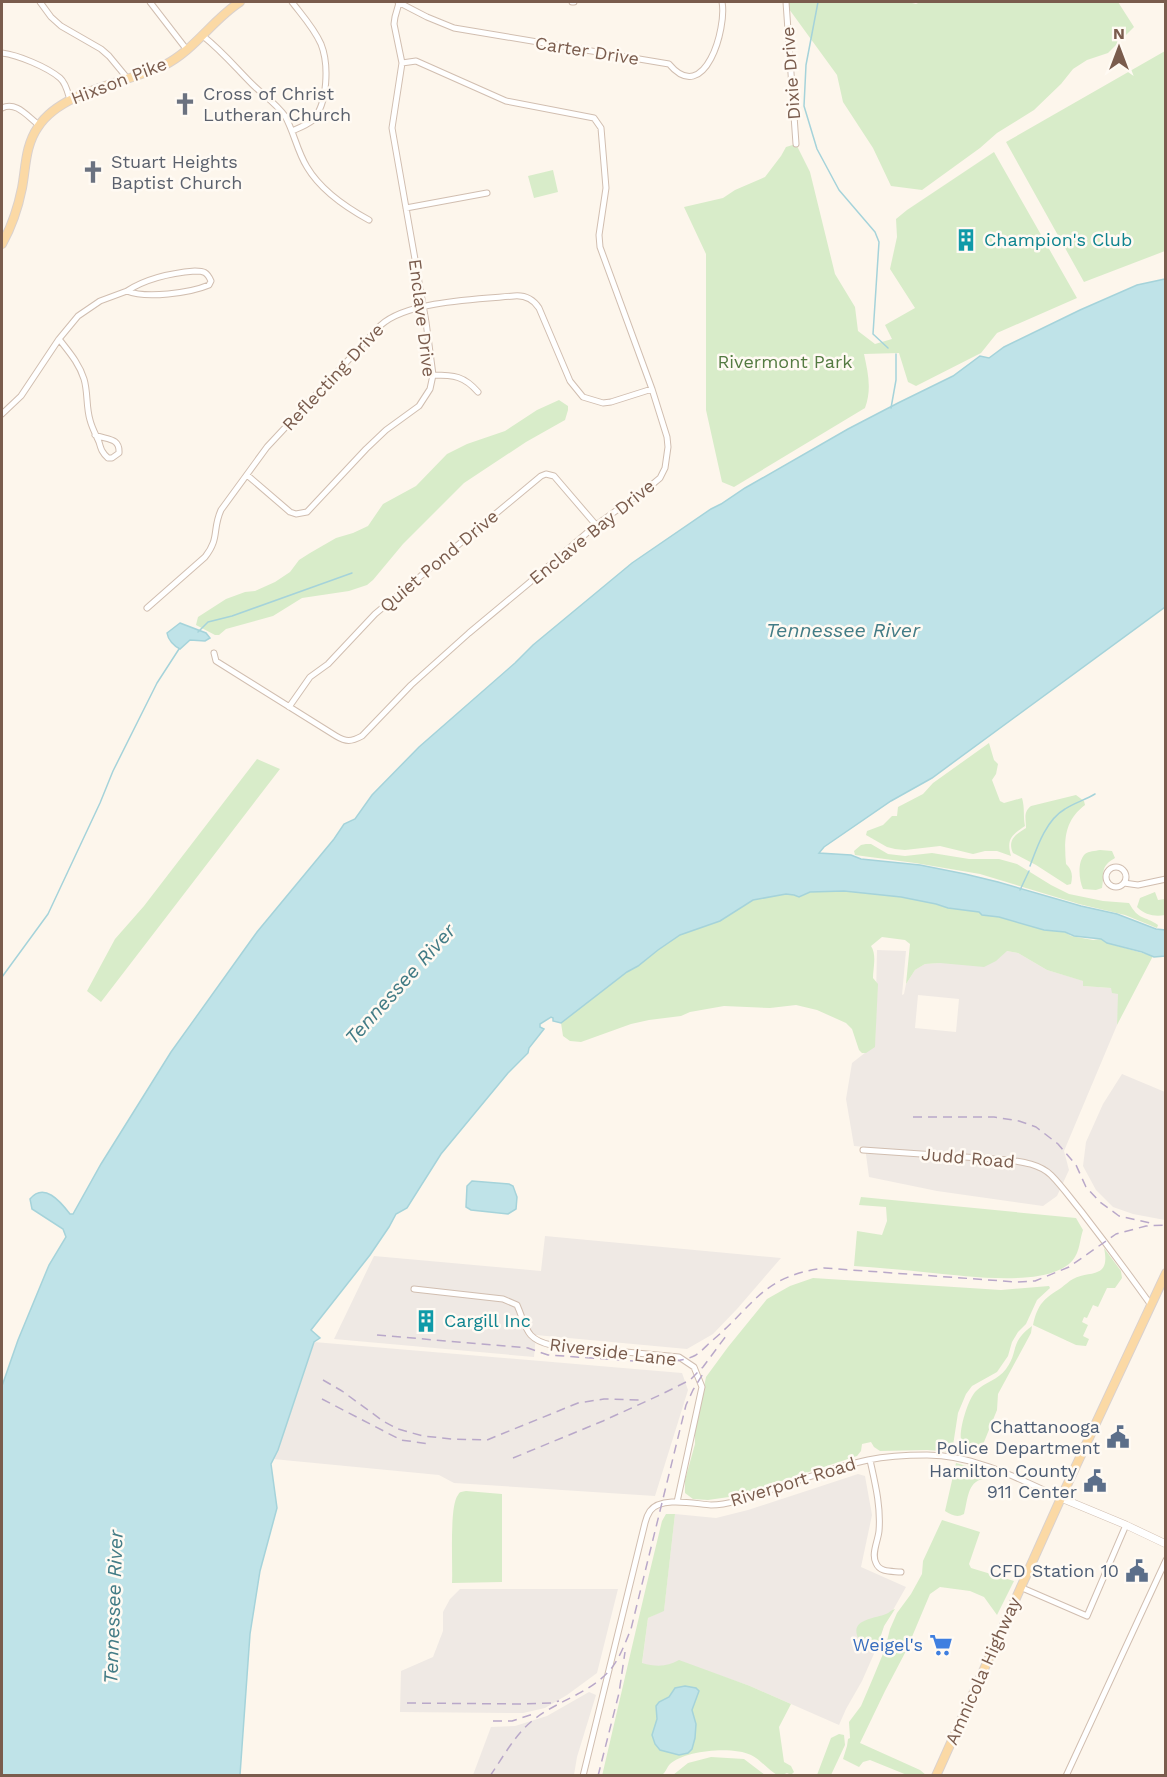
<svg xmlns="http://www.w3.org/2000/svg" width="1167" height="1777" font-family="'Work Sans',sans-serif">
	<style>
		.industrial { fill: #efe9e4; fill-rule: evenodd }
		.green { fill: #d8ecc9 }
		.water { fill: #bfe3e8; stroke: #a5d3da; stroke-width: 1.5 }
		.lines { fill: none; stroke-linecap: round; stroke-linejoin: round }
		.stream { stroke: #a5d3da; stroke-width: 1.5 }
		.minor-casing { stroke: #d1beb0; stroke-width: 7 }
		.tertiary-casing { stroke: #d1beb0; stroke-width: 8 }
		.primary-casing { stroke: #dad1cd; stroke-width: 10 }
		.minor { stroke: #fff; stroke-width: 5 }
		.tertiary { stroke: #fff; stroke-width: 7 }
		.primary { stroke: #fbd9a5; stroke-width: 8 }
		.rail { stroke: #b9a8c9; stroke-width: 1.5; stroke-dasharray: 9 6; stroke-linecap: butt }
		.labels { text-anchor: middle; stroke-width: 5; stroke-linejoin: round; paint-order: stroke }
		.street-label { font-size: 18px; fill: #7a5c4d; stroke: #fffaf3 }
		.worship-label { font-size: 18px; fill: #5b616d; stroke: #fffaf3; text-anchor: start }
		.culture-label { font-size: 18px; fill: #0d838f; stroke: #fffaf3; text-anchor: start }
		.park-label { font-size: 18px; fill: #537a41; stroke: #fffaf3 }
		.service-label { font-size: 18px; fill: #4e5e75; stroke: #fffaf3; text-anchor: end }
		.shop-label { font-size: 18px; fill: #366cbe; stroke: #fffaf3; text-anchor: end }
		.water-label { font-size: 20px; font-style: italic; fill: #437c86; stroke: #fffaf3 }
	</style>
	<rect width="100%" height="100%" fill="#fdf6ec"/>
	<path class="industrial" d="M877 950 906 951 902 995 904 994 906 984 915 970 925 964 940 963 1007 951 1018 953 1047 970 1084 981 1083 986 1111 988 1119 994 1117 1025 1064 1151 1069 1170 1057 1196 1043 1206 937 1191 869 1177 865 1147 854 1146 846 1099 852 1063 875 1045ZM918 995 959 999 956 1032 915 1028Z
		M1122 1074 1165 1092V1220L1133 1214 1113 1207 1096 1190 1083 1166 1086 1142 1103 1104Z
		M545 1236 781 1258 737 1309 713 1334 687 1349 536 1335 534 1357 334 1339 374 1256 541 1271Z
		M314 1342 682 1373 688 1390 655 1496 454 1483 439 1475 273 1459Z
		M858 1474 865 1476 872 1515 861 1567 906 1587 884 1626 877 1647 862 1681 846 1709 839 1725 750 1686 679 1661 670 1665 653 1667 642 1664 648 1618 664 1610 675 1514 716 1518 748 1510Z
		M460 1589H618L597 1673 567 1695 545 1708 523 1713 400 1712 401 1671 433 1657 443 1631V1612L450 1599Z
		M589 1692 596 1695 577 1757 574 1775H473L491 1727 515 1726 547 1716Z"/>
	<path class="green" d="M789 2H908L916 4 918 3 914 2H1118L1134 27 1108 53 1087 60 1073 69 1061 84 1034 110 997 133 980 148 922 190 891 186 873 148 843 102 837 75 789 9Z
		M1165 51V251L1084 282 1006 142Z
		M796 144 810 172 835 274 855 307 858 331 875 344 892 339 885 325 915 308 890 269 897 237 896 219 907 210 994 152 1077 298 997 333 981 353 916 386 908 382 899 353 864 354C868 373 872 389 865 408L734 487 722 482 706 410V254L684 207 723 198 735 190 765 177 781 156 786 147Z
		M553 170 558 192 534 198 528 176Z
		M559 400 568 406V410L565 420 526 442 464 483 403 544 373 580 367 585 349 591 302 598 273 616 226 629 219 635H215L196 625 198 617 226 599 245 592 255 591 275 582 290 572 299 560 310 553 336 538 353 533 368 526 383 504 416 486 447 454 467 444 505 431 537 410Z
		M989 743 994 760 998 764 996 774 992 780 1000 801 1004 803 1022 798C1025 808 1023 816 1025 826 1012 835 1006 839 1011 856L997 851H985L973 854 940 846 905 850 895 849 887 847 866 835 867 831 883 825 892 816H897L898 807 923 794 933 783Z
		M257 759 280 769 101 1002 87 991 115 939 144 906Z
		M1076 795 1084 801 1085 805C1064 821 1064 840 1066 864 1072 870 1073 875 1071 884L1067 885 1036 865 1013 853C1007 840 1016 834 1026 828 1026 819 1023 812 1031 806Z
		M866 844H871L888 854 905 856 932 853 969 859H999L1017 864 1051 885 1069 894 1103 901 1129 903C1139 921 1144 915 1158 925L1157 928 1125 915 1079 904 980 874 915 863 855 855 854 851 861 845Z
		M1100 850 1112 851 1115 858C1099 867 1105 873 1102 888L1096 890 1083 889C1079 880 1077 862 1085 854 1089 851 1095 851 1100 850Z
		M824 891H844L901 897 936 904 948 908 979 912 982 915 999 917 1030 926 1065 932 1071 936 1093 940 1101 939 1107 943 1153 956 1117 1025 1118 994 1112 993 1111 988 1083 986V981L1047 970 1018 953 1007 951 996 961 984 967 940 963 925 964 915 970 906 984 910 944 905 940 882 937 871 946C877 955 873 968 873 978L878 984 875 1047 866 1053H862L859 1050 852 1029 846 1023 817 1010 796 1005 770 1008 724 1006 690 1012 681 1016 649 1020 631 1024 581 1042 570 1041 563 1036 561 1023 627 972 638 966 658 950 680 935 720 921 753 900 786 894 801 896 810 892Z
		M1155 892 1158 900 1165 899V915C1155 917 1145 915 1137 907L1140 898Z
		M861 1197 1076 1218 1083 1230C1079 1242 1080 1255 1069 1264 1041 1287 967 1276 933 1273 907 1270 880 1268 854 1266L857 1231 882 1235 887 1221 886 1207 859 1205Z
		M1104 1248 1121 1271 1122 1278 1115 1288H1107L1098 1307 1093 1305 1087 1318 1084 1317 1082 1322 1088 1325 1083 1336 1089 1339 1086 1346 1076 1345 1033 1325C1038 1303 1044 1299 1061 1288 1065 1285 1069 1281 1073 1279 1089 1270 1111 1280 1104 1248Z
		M813 1278 1001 1290 1049 1286 1050 1288 1037 1300 1026 1324 1018 1332 1012 1342 1008 1356 997 1372 972 1386 966 1394 958 1413 952 1452 927 1450 880 1451 874 1447 871 1442 862 1444 861 1451 857 1456 736 1496 708 1500 693 1499 685 1493V1480L695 1444V1431L706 1377 728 1347 767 1299 790 1286Z
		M1032 1326 1031 1333 998 1394 997 1410 982 1447 976 1452H968C965 1448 962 1445 961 1440 959 1429 968 1399 976 1391 985 1382 998 1380 1006 1369 1019 1352 1009 1343 1032 1326Z
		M956 1463 984 1471 983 1479C967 1482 968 1500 964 1514 957 1518 952 1515 945 1511Z
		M466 1491 502 1494V1582L452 1583C453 1566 449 1506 458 1495 460 1491 462 1492 466 1491Z
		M666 1514H675L664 1611 648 1618 642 1663C656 1667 667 1667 679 1660L750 1686 791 1704 779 1727 784 1762 791 1766 794 1772 791 1775 787 1773 782 1775H777C768 1770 761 1760 751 1755 733 1746 685 1750 670 1764 667 1767 666 1772 662 1775L602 1776C622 1691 641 1606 662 1521Z
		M942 1520 980 1532 969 1564 971 1568 1014 1581 997 1615 984 1597 970 1591 940 1587 930 1594 906 1651 885 1691 860 1743 920 1770 926 1775H907L870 1760 863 1762 859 1767 843 1759 847 1746 848 1739 850 1738 849 1722 861 1706 873 1678 885 1649 890 1629 897 1613 911 1594 922 1574 923 1561Z
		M895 1609 884 1626 877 1647 859 1640C848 1619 874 1619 886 1614 889 1613 891 1610 895 1609Z
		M839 1734 844 1735 845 1745 831 1775H817L831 1738Z
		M711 1757 744 1759 765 1775H673L688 1763Z"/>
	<path class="water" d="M1165 279V607L932 778 891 801 824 847 819 853 851 855 861 859 920 865 965 874 998 882 1081 906 1117 914 1156 929 1165 930V956L1154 957 1142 952 1107 943 1101 939 1074 936 1065 932 1044 930 999 917 982 915 979 912 948 908 936 904 901 897 844 891 810 892 799 897 794 895 786 894 753 900 720 921 680 935 658 950 638 966 627 972 561 1023 553 1021V1018L551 1017 540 1024V1027L544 1029 529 1048 528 1053 508 1073 441 1154 407 1208 396 1214 389 1227 370 1255 311 1330 320 1338 314 1342 278 1450 271 1464 277 1508 260 1571 250 1634 240 1775H2V1386L18 1340 49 1265 66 1237 63 1229 32 1209 30 1199C44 1182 60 1201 70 1214H73L101 1164 171 1052 257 932 334 839 344 824 355 819 372 795 419 747 515 663 533 645 632 563 711 509 721 504 745 488 848 429 898 403 953 376 980 356 989 358 1004 347 1080 310 1137 285Z
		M180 623 206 633 210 638 205 641 190 640 180 649C174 646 168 640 167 633Z
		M472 1181 509 1184 513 1186 517 1197 516 1209 508 1214 471 1210 466 1207 467 1186Z
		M685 1686 696 1688 699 1691 692 1710 696 1724 695 1738 692 1749 688 1753 679 1755 660 1750 655 1744 652 1735 657 1719 656 1706 659 1702 669 1697 675 1688Z"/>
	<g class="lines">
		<path class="stream" d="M818 2 806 65 804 106 817 149 839 190 875 232 879 242 873 334 888 348
			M891 408 896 380V354
			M198 632 208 622 232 616 352 573
			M1030 866C1037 847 1046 820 1065 809 1074 803 1085 800 1095 794
			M1020 890 1029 871
			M2 977 48 914 100 803 113 771 157 683 179 649"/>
		<g class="minor-casing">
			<path id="minor" d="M40 2 51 17 61 26 101 49 109 56 128 79
				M150 2 187 50
				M292 2C302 15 314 28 321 44 329 64 328 103 313 120 307 125 299 128 292 131
				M398 2 427 17 454 28 669 64C705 107 727 27 722 2
				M572 2H574
				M786 2 796 144
				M203 36C223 52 235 67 252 84 263 95 276 103 285 116 294 132 297 151 307 167 320 189 347 208 369 220
				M2 53C18 55 47 67 60 78 66 83 68 93 70 100
				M2 108C16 101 27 116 39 125
				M406 208 487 193
				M195 271C204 271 207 272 211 281L209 285C190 293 146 299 127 291 147 278 171 273 195 271Z
				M59 339C69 352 79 363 84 379 88 392 86 407 90 420 92 428 96 435 99 442 101 449 102 453 108 458H112L119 453C120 437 106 440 95 435
				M433 375C454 375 464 376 478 392
				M2 414 21 396 59 339 78 316 100 301 127 291
				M247 475 290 512 296 514 307 512 366 449 386 430 419 406 430 389 433 375 426 322 392 128 402 63 394 24 395 17 399 3
				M147 608 205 557C220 538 212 530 221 510L267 447 381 325C407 301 479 299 514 296 525 295 533 299 539 308L570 381 583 397 603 403 611 402 652 389
				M214 653 216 661 336 736C346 742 351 742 362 736L411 685 469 633 529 583 596 525 648 488 660 478 665 468 668 447 667 437 652 389 600 247 599 235 606 188 601 128 594 118 506 101 416 61 402 63
				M289 707 310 677 328 664 375 614 541 476 546 474 554 476 596 525
				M1106 877a10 10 0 1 1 20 0a10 10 0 1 1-20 0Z
				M1124 883 1138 885 1166 879
				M863 1150 1008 1160C1023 1162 1039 1164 1051 1175 1062 1186 1071 1199 1081 1211 1105 1242 1128 1273 1151 1305
				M414 1289 503 1299 517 1305C527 1328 525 1339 551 1345L679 1357 694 1367 702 1387 677 1502
				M870 1460C875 1483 881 1506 879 1531 878 1541 871 1554 876 1563 880 1573 892 1571 901 1572
				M1020 1587 1087 1616 1126 1525
				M583 1776 645 1523C646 1519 648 1514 650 1511 661 1496 695 1504 711 1505 734 1505 759 1493 781 1486 810 1477 839 1466 868 1460 887 1456 909 1455 927 1455 974 1455 1020 1479 1061 1498
				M1066 1776 1166 1560"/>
		</g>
		<g class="tertiary-casing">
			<path id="tertiary" d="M1061 1498 1126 1525 1166 1544"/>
		</g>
		<g class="primary-casing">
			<path id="primary" d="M2 244C12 226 18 208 22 188 26 167 25 146 38 127 61 91 125 83 163 66 195 50 212 20 240 2
				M936 1776 1061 1498 1166 1273"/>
		</g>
		<use href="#minor" class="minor"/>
		<use href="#tertiary" class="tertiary"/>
		<use href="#primary" class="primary"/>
		<path class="rail" d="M913 1117H994L1019 1121 1036 1127 1058 1144 1076 1165 1086 1187 1100 1202 1119 1216 1150 1223
			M377 1335 528 1348 548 1355 664 1363C675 1361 687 1360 696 1355 702 1351 708 1344 714 1339 755 1304 763 1276 824 1268L1017 1282 1035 1281 1069 1267 1116 1234 1146 1226 1166 1225
			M323 1380 342 1391 383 1421 398 1429 423 1436 452 1439 487 1440 578 1403 604 1399 642 1400
			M322 1399 401 1440 430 1444
			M513 1458 603 1421 662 1394 690 1380 703 1367 726 1336
			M407 1703 521 1704 551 1703 559 1701
			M493 1721H512L536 1713
			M490 1776C503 1757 515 1735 532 1721 556 1701 589 1694 610 1670 620 1658 625 1643 631 1629L686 1405 693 1390 704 1372
			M598 1776 619 1693 625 1652"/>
	</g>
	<defs>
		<g id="church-bare" transform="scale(1.8)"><path d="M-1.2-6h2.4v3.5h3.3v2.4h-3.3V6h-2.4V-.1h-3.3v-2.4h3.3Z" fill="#6b7280" stroke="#fffaf3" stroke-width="2.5" paint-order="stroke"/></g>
		<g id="building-bare" transform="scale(1.8)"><path d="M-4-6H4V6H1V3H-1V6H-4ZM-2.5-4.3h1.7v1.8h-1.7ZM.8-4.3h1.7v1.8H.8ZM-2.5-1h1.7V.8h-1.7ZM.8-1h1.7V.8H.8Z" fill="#0f9aa8" stroke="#fffaf3" stroke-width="2.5" paint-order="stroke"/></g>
		<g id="civic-bare" transform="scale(1.8)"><path d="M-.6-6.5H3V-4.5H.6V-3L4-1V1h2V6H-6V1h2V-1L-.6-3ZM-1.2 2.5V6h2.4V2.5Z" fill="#5c6f8a" stroke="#fffaf3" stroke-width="2.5" paint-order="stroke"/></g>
		<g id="supermarket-bare" transform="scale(1.8)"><path d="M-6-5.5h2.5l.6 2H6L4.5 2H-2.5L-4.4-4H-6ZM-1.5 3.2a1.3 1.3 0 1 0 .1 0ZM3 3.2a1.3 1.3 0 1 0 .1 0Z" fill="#3f7fe0" stroke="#fffaf3" stroke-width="2.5" paint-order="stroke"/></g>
	</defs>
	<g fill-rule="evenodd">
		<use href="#church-bare" x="185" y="104"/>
		<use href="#church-bare" x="93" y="172"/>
		<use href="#building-bare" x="966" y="240"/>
		<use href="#building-bare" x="426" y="1321"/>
		<use href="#civic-bare" x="1118" y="1437"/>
		<use href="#civic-bare" x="1095" y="1481"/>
		<use href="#civic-bare" x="1137" y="1571"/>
		<use href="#supermarket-bare" x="941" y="1645"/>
	</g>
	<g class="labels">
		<g class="street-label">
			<text transform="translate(587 51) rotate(9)" y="6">Carter Drive</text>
			<text transform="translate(791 73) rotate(-94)" y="6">Dixie Drive</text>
			<text transform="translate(119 81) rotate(-21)" y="6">Hixson Pike</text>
			<text transform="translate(422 318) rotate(83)" y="6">Enclave Drive</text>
			<text transform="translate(333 377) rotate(-47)" y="6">Reflecting Drive</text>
			<text transform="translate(592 532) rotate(-39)" y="6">Enclave Bay Drive</text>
			<text transform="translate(439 561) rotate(-40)" y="6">Quiet Pond Drive</text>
			<text transform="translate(968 1158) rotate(5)" y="6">Judd Road</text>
			<text transform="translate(613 1352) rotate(7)" y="6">Riverside Lane</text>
			<text transform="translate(793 1482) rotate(-17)" y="6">Riverport Road</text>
			<text transform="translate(983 1671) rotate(-66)" y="6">Amnicola Highway</text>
		</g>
		<g class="worship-label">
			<text x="203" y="100">Cross of Christ<tspan x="203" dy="21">Lutheran Church</tspan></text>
			<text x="111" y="168">Stuart Heights<tspan x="111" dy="21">Baptist Church</tspan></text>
		</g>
		<g class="culture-label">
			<text x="984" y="246">Champion's Club</text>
			<text x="444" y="1327">Cargill Inc</text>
		</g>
		<g class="park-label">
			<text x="785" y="368">Rivermont Park</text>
		</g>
		<g class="service-label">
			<text x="1100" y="1433">Chattanooga<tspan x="1100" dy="21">Police Department</tspan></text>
			<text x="1077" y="1477">Hamilton County<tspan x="1077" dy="21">911 Center</tspan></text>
			<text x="1119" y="1577">CFD Station 10</text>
		</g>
		<g class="shop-label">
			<text x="923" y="1651">Weigel's</text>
		</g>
		<g class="water-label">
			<text x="843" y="637">Tennessee River</text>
			<text transform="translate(400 984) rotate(-48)" y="7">Tennessee River</text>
			<text transform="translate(113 1607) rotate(-88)" y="7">Tennessee River</text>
		</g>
	</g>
	<rect width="1167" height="1777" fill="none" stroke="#7a5c4d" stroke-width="6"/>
	<g transform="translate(1119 48)" stroke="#fffaf3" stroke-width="4.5" paint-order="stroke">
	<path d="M0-4.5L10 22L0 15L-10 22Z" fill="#7a5c4d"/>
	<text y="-9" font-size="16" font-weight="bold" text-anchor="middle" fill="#7a5c4d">N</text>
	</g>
</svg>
